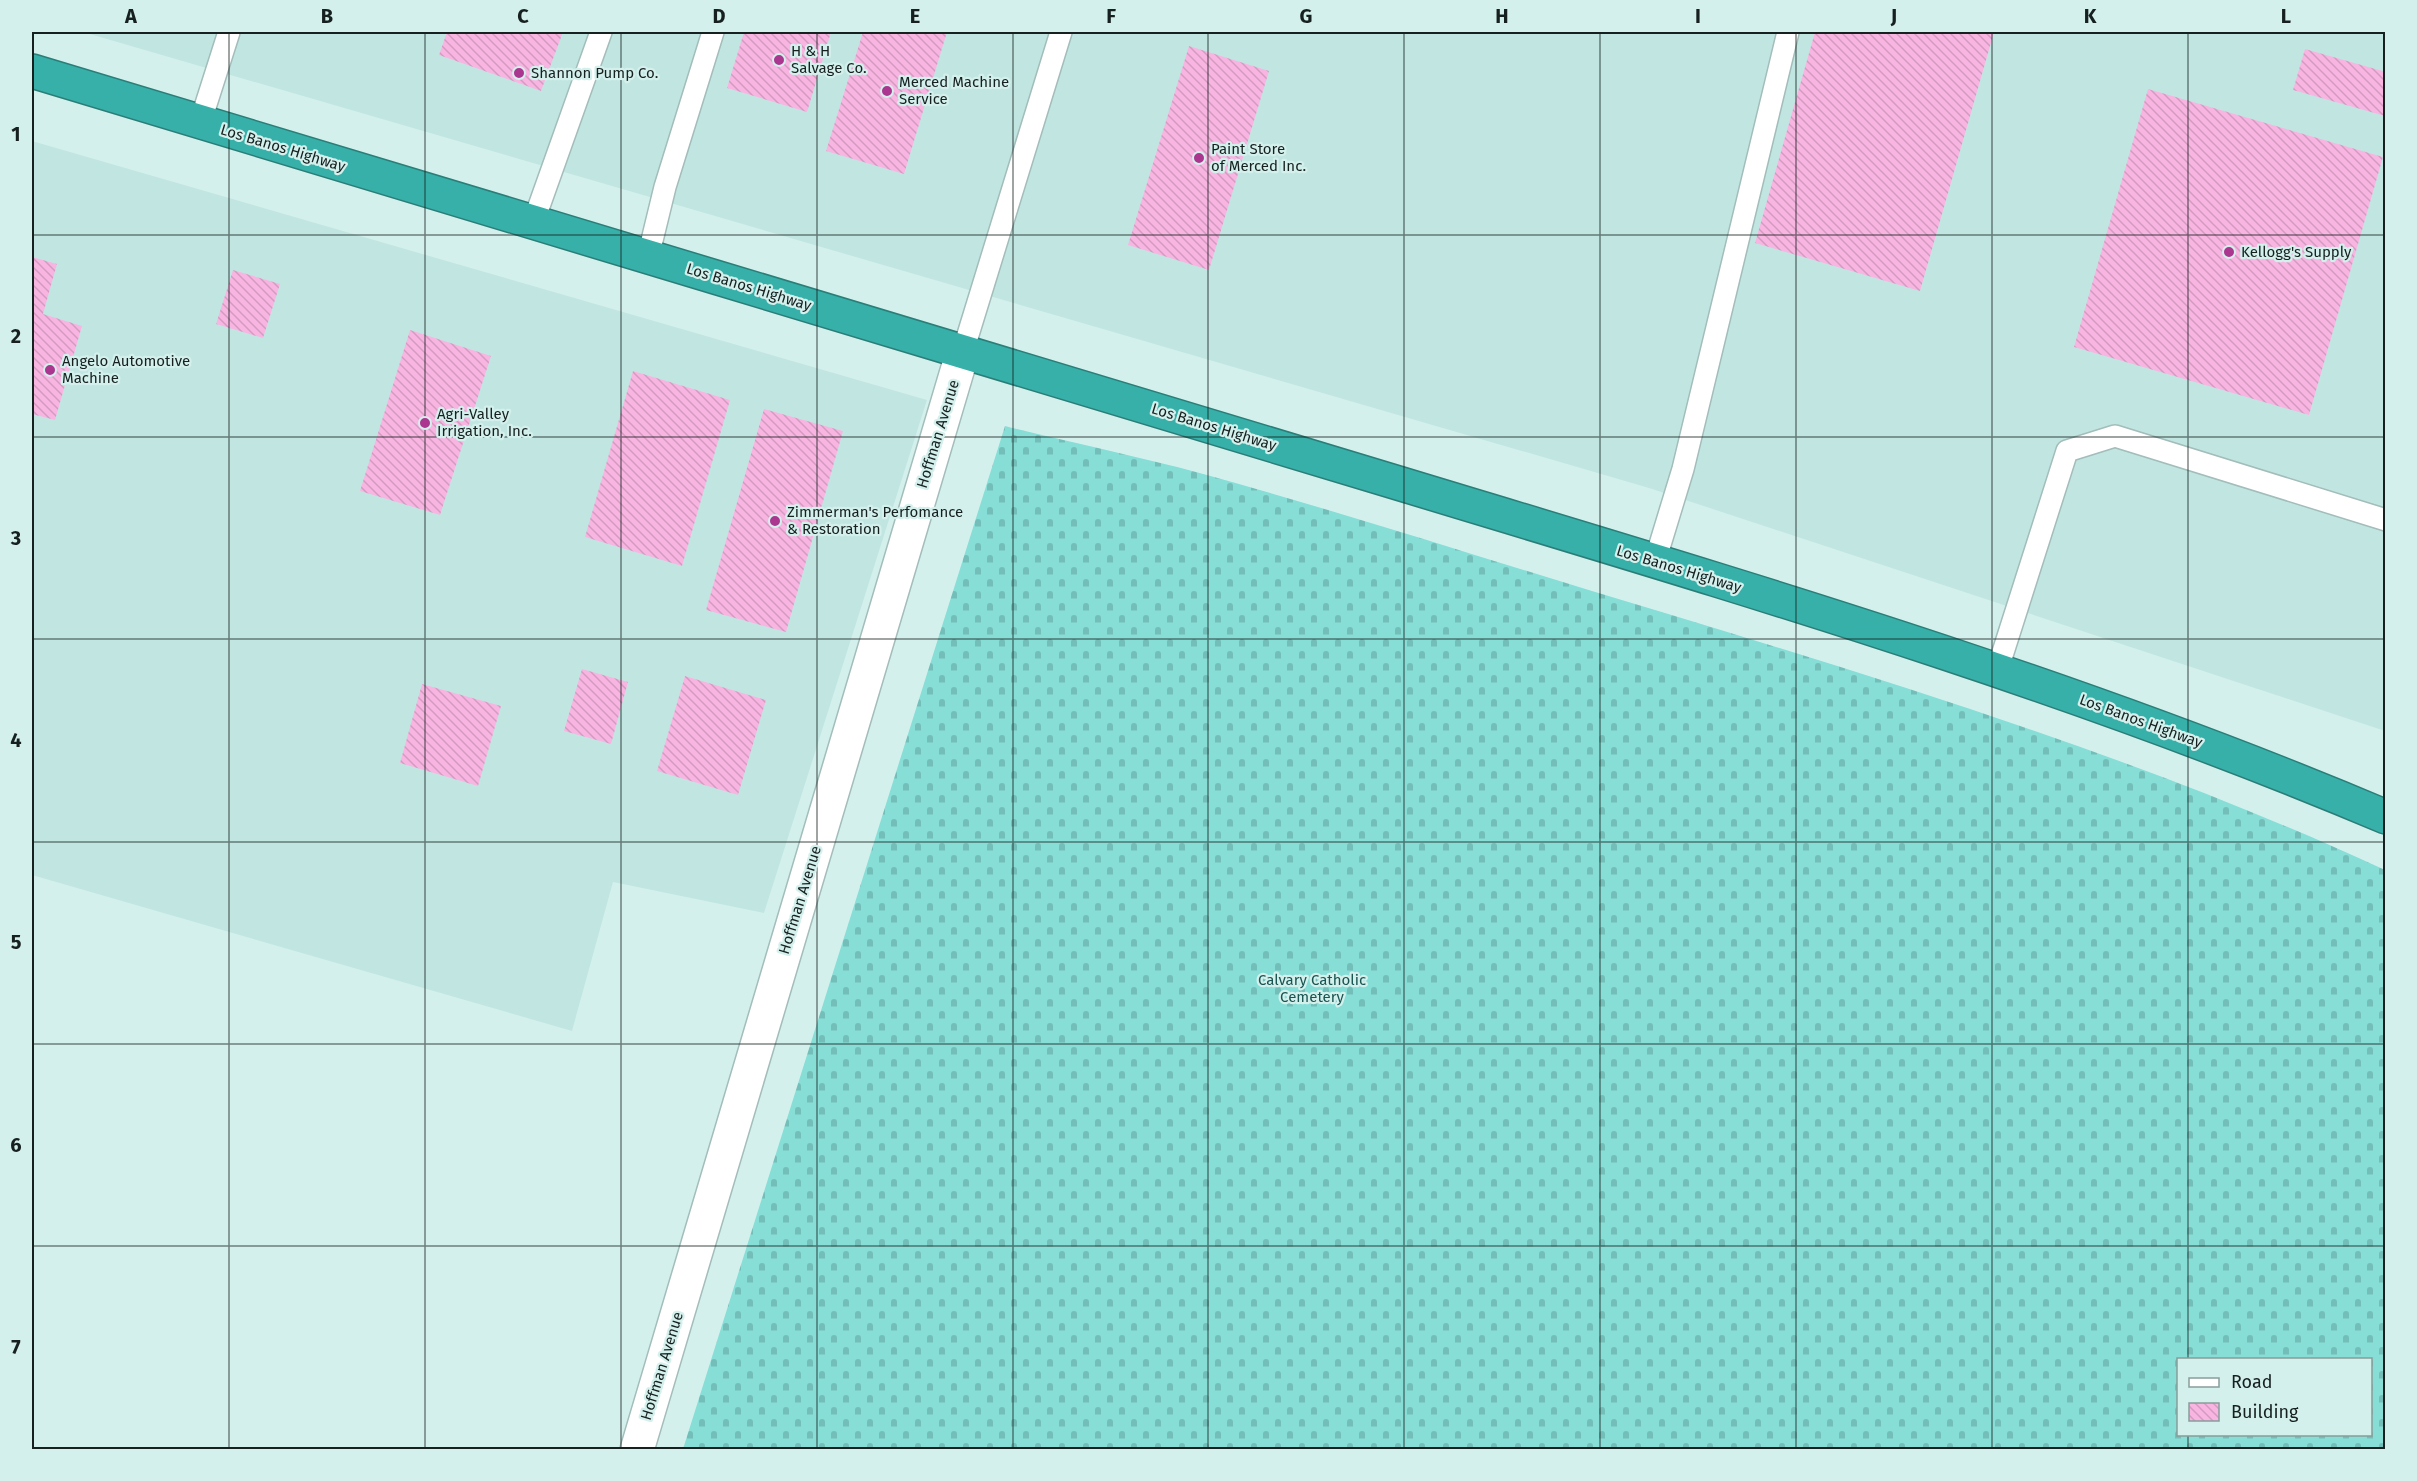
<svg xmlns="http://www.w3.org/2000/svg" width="2417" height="1481" font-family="'Fira Sans',sans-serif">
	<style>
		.built { fill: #c1e6e2 }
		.cemetery { fill: url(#cemetery-stones); fill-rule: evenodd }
		.building { fill: url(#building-back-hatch) }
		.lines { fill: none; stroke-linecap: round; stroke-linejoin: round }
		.lane-casing { stroke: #a2bdba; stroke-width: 24 }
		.street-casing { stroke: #a2bdba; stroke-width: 36 }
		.highway-casing { stroke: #2b7e78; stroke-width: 36 }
		.lane { stroke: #fff; stroke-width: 21 }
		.street { stroke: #fff; stroke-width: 33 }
		.highway { stroke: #36b0a8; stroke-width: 33 }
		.grid { fill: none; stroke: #16201f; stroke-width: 1.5; stroke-opacity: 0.55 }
		.poi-dot { fill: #ab368f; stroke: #d4f0ed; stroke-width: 2 }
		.labels { text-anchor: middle; stroke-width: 4.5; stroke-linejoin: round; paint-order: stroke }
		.poi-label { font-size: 15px; fill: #16201f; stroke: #d4f0ed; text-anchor: start }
		.street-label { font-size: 15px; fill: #16201f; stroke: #d4f0ed }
		.park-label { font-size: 15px; fill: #185450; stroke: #d4f0ed }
		.neatline { fill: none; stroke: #16201f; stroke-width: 2 }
		.grid-label { font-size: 20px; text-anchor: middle; font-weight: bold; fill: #16201f }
	</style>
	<defs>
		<pattern id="cemetery-stones" width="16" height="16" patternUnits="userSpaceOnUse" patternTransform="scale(1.5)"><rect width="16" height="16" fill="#86ded7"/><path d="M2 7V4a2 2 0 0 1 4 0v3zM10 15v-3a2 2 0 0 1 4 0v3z" fill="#73beb8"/></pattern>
		<pattern id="building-back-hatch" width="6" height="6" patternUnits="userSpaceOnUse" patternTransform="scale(1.5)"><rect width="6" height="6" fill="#f8b5e2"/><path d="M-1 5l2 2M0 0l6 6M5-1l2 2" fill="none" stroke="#d49bc1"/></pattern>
	</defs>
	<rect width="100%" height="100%" fill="#d4f0ed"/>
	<path class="built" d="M83 32H2385V731L1649 488Z
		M32 141 927 400 764 913 613 882 572 1031 32 875Z"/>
	<path class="cemetery" d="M1005 426C1080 445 1157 460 1232 482 1377 523 1520 570 1665 613 1908 687 2154 763 2385 870V1449H683ZM2178 1360H2370V1434H2178Z"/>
	<path class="building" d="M447 32H563L541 91 439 55Z
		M744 32H831L807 112 727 88Z
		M863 32H947L904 174 826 151Z
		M1815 32H1994L1920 291 1755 243Z
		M1189 46 1269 71 1209 270 1128 245Z
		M2305 49 2386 72 2385 116 2293 90Z
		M2148 89 2383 157 2309 415 2074 347Z
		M32 257 57 264 43 314 82 326 55 420 32 414Z
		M233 270 280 284 263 338 216 324Z
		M410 330 491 356 440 515 360 491Z
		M633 371 730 400 682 566 585 537Z
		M764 409 843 431 786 632 706 610Z
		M582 669 628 682 611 744 564 731Z
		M685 676 766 700 738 795 657 771Z
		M422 684 501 706 478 786 400 763Z"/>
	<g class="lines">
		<g class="lane-casing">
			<path id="lane" d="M200 123 229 32
				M533 223 601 32
				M648 257 665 187 713 32
				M963 351 1061 32
				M1655 561 1683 469 1788 32
				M1998 668 2067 451 2115 436 2386 520"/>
		</g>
		<g class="street-casing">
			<path id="street" d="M637 1450 963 351"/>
		</g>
		<g class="highway-casing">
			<path id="highway" d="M32 71C487 210 943 344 1398 483 1731 584 2065 681 2386 817"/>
		</g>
		<use href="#lane" class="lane"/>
		<use href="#street" class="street"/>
		<use href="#highway" class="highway"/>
	</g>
	<path class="grid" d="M229 32V1450M425 32V1450M621 32V1450M817 32V1450M1013 32V1450M1208 32V1450M1404 32V1450M1600 32V1450M1796 32V1450M1992 32V1450M2188 32V1360M32 235H2386M32 437H2386M32 639H2386M32 842H2386M32 1044H2386M32 1246H2386M2188 1434V1450"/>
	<g class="poi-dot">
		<circle cx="779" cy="60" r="6"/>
		<circle cx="519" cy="73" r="6"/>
		<circle cx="887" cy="91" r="6"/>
		<circle cx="1199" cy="158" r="6"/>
		<circle cx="2229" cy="252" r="6"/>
		<circle cx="50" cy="370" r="6"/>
		<circle cx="425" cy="423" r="6"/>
		<circle cx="775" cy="521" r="6"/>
	</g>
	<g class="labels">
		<g class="poi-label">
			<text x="791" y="56">H &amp; H<tspan x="791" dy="17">Salvage Co.</tspan></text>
			<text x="531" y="78">Shannon Pump Co.</text>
			<text x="899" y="87">Merced Machine<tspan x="899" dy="17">Service</tspan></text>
			<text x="1211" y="154">Paint Store<tspan x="1211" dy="17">of Merced Inc.</tspan></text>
			<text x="2241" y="257">Kellogg's Supply</text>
			<text x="62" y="366">Angelo Automotive<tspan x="62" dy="17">Machine</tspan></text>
			<text x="437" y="419">Agri-Valley<tspan x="437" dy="17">Irrigation, Inc.</tspan></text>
			<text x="787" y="517">Zimmerman's Perfomance<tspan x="787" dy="17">&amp; Restoration</tspan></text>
		</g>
		<g class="street-label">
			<text transform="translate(283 148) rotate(17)" y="5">Los Banos Highway</text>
			<text transform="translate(749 287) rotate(17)" y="5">Los Banos Highway</text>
			<text transform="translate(1214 427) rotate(17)" y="5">Los Banos Highway</text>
			<text transform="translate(938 434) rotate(-73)" y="5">Hoffman Avenue</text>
			<text transform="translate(1679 569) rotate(17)" y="5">Los Banos Highway</text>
			<text transform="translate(2141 721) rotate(20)" y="5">Los Banos Highway</text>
			<text transform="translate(800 900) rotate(-73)" y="5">Hoffman Avenue</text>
			<text transform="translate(662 1366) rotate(-73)" y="5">Hoffman Avenue</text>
		</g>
		<g class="park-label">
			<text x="1312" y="985">Calvary Catholic<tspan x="1312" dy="17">Cemetery</tspan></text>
		</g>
	</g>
	<rect width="2417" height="1481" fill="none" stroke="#d4f0ed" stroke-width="66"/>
	<rect x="2177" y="1358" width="195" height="78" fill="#d4f0ed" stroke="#889d9b" stroke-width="1.5"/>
	<rect x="2189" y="1378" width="30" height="9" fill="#ffffff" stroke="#889d9b" stroke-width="1.5"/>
	<text x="2231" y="1388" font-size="18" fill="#16201f">Road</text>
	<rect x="2189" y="1403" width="30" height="18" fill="url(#building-back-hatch)" stroke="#889d9b" stroke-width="1.5"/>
	<text x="2231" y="1418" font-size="18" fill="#16201f">Building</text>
	<rect x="33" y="33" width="2351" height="1415" class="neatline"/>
	<g class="grid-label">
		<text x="131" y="23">A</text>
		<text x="327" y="23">B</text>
		<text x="523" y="23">C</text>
		<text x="719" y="23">D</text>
		<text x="915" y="23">E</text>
		<text x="1111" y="23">F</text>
		<text x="1306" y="23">G</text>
		<text x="1502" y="23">H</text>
		<text x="1698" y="23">I</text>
		<text x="1894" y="23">J</text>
		<text x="2090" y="23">K</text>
		<text x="2286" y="23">L</text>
		<text x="16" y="141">1</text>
		<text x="16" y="343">2</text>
		<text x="16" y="545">3</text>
		<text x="16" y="747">4</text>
		<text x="16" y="949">5</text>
		<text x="16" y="1152">6</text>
		<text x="16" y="1354">7</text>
	</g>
</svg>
